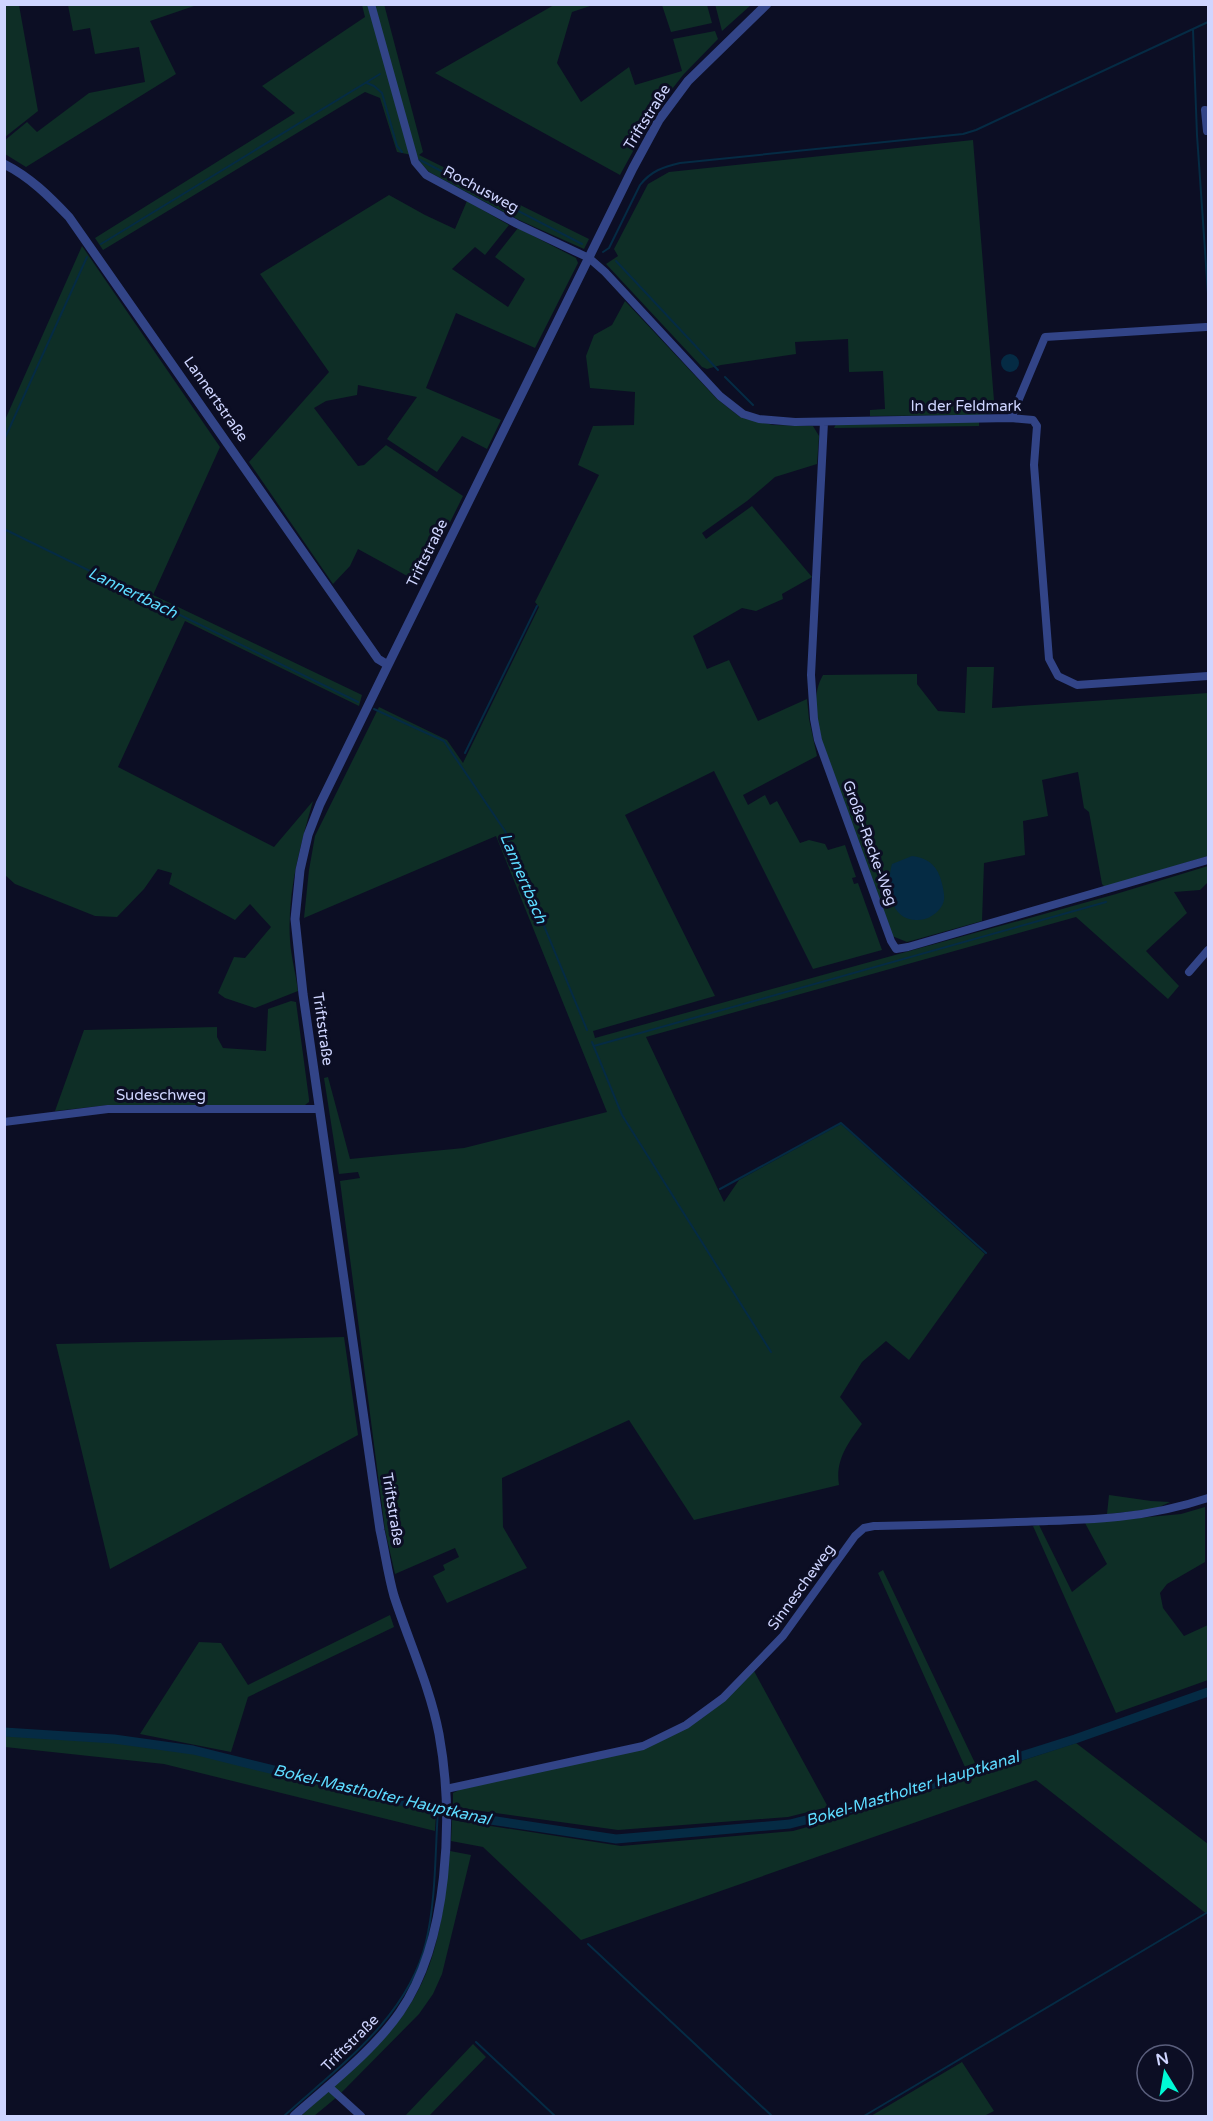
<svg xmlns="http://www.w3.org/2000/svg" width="1213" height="2121" font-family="'Varela Round',sans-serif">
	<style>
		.green { fill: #0e2e26 }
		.water { fill: #052b44 }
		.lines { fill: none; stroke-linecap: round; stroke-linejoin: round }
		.stream { stroke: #052b44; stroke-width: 2 }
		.canal { stroke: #052b44; stroke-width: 9 }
		.minor { stroke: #324487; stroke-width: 8 }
		.tertiary { stroke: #324487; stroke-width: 9 }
		.labels { text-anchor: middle; stroke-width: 6; stroke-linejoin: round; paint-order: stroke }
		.street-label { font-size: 15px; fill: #cfd5ff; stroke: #0c0e24 }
		.water-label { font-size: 16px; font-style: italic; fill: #5ddbff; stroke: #0c0e24 }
	</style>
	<rect width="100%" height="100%" fill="#0c0e24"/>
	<path class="green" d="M5 4 19 5 38 111 5 137Z
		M384 4 423 152 419 155 589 239 584 249 519 220 429 172 419 161 417 156 397 152 380 98 365 92 103 250 95 238 295 113 262 86 365 17 362 5Z
		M715 4H751V5L722 31Z
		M68 5H197L150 21 176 74 26 167 5 154 4 141 27 122 37 132 89 93 145 82 139 47 95 54 90 28 73 31Z
		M554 5H593L572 12 557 63 581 102 629 67 635 85 682 71 673 39 715 31 718 39 683 75 655 111 620 175 435 73Z
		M662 5H707L712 23 671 32Z
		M973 140 995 413 983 415 870 416V410L885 409 883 371 849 372 848 339 795 342 796 354 721 365 707 369 702 367 606 264 618 256 614 249 648 184 669 172Z
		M389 195 425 215 455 229 467 201 509 225 485 255 475 247 452 269 508 307 525 279 495 257 518 228 576 258 578 263 535 348 456 313 426 388 501 420 487 449 462 436 437 472 387 439 417 397 358 385 357 395 326 401 314 408 358 466 364 465 386 445 463 496 420 583 358 549 350 566 333 584 249 462 329 372 260 274Z
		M82 246 220 447 153 595 362 695 359 706 185 621 118 767 274 847 313 801C300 846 287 893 290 940 291 957 296 974 298 991L255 1008 225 998 218 993 234 957 245 958 271 927 250 904 235 920 169 884 172 873 158 869 144 889 117 917 95 916 15 884 5 875V420Z
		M625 301 717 399 740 417 773 425 813 426 819 436 817 464 775 477 747 501 702 533 706 539 752 506 812 577 782 594 783 599 756 611 742 608 693 636 707 669 729 660 758 721 807 699 809 719 817 756 743 795 748 805 765 795 770 805 777 801 800 843 809 840 825 844 828 850 845 845 856 877 852 878 854 884 858 883 882 950 813 969 714 771 625 815 715 996 593 1031 595 1038 1116 894 1208 866V884L1207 883 1200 890 1174 892 1187 913 1146 951 1179 986 1168 999 1076 917 646 1037 724 1202 739 1180 841 1124 985 1254 909 1360 886 1341 862 1362 840 1397 862 1424C848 1443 835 1460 839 1485L694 1520 629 1420 502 1478 503 1527 527 1568 447 1603 433 1576 445 1570 443 1565 459 1557 455 1548 395 1574 385 1530 340 1181 360 1178 358 1172 339 1174 324 1078 328 1077 350 1159 464 1148 607 1112 496 836 304 918 309 870 315 836 379 707 447 740 463 763 539 607 535 602 599 475 578 465 593 426 634 425 635 392 590 388 586 356 594 335 612 325Z
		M979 421V426L834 428 836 424Z
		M967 667H994L992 708 1208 693V856L1105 887 1102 884 1089 812 1084 808 1078 772 1042 780 1048 816 1023 821 1025 855 984 863 982 921 907 942 892 936 822 741C817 719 811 696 823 675L917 674V684L938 711 965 713Z
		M291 1001 296 1002 309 1099V1102L305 1105H109L55 1111 84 1030 217 1027V1037L223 1048 266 1051 268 1009Z
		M344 1337 358 1435 110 1569 56 1344Z
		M1109 1495 1151 1501 1170 1502 1155 1509 1107 1514Z
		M1205 1507V1562L1167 1584 1160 1593 1163 1608 1184 1636 1208 1625V1680L1116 1713 1033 1526 1039 1525 1072 1592 1107 1564 1085 1523 1181 1514Z
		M883 1570 975 1763 965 1767 878 1573Z
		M390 1615 394 1627 248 1697 231 1752 140 1734 199 1642 221 1643 248 1685Z
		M754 1671 828 1807 788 1817 618 1830 453 1807V1793L461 1789 644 1749 688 1727Z
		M5 1736 114 1741 193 1753 436 1813 435 1831 164 1764 5 1747Z
		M1076 1743 1208 1844V1915L1036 1780 581 1940 483 1847 451 1841 452 1820 621 1846 793 1831 886 1805Z
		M450 1851 471 1855 442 1974 433 1994 419 2014 341 2093 333 2087C351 2070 371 2054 387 2035 438 1978 442 1923 450 1851Z
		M473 2044 486 2057 429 2116H405Z
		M962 2062 994 2111 984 2116H871Z
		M329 2090 337 2097 314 2116H301Z"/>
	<path class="water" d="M1001 363a9 9 0 1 1 18 0a9 9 0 1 1-18 0Z
		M912 856C925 857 936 864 940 877 942 883 945 894 944 900 943 906 938 912 933 915 928 919 922 920 916 920 889 920 886 884 892 864Z"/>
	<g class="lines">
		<path class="stream" d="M1193 30 1197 135 1208 294
			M367 83 374 86 382 93 397 146 402 152
			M420 160 582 244
			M101 244 380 74
			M603 252 609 248 640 185C651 171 663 167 680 163L963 134 976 130 1208 22
			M616 261 718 370
			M725 377 753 405
			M4 440 87 257
			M4 529 358 702
			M374 709 444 741 505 831 587 1030
			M465 753 537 606
			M592 1042 622 1115 771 1352
			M594 1046 1106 902
			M720 1189 841 1123 986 1253
			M588 1944 772 2116
			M476 2042 555 2116
			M284 2116C338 2067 408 2018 426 1942 436 1900 435 1853 438 1810
			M864 2116 1208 1912"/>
		<path class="canal" d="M4 1732 114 1739 193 1750 457 1815 616 1839 790 1824 884 1800 1075 1739 1208 1692"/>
		<path class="minor" d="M371 4 415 162 426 175 517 224 589 258 605 272 720 396 743 414 759 419 795 422 1011 418 1033 420 1037 426 1034 465 1049 659 1058 676 1077 685 1208 676
			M1205 110 1207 131H1208
			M1011 418 1045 337 1206 327
			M824 422 811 675 814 719 818 740 891 941 896 949 908 947 1208 860
			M1189 972 1208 950
			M4 1122 108 1109H319
			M446 1789 643 1746 686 1725 723 1698 783 1636 855 1536 864 1528 874 1526C921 1525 969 1524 1017 1522 1085 1520 1142 1520 1208 1498
			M328 2086 361 2116"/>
		<path class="tertiary" d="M4 164C30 177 49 196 69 217L378 659 388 665
			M294 2116C329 2085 374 2050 400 2012 449 1941 454 1816 439 1734 430 1687 409 1642 394 1596 388 1575 385 1552 380 1530L303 994 295 919 300 870 308 835 320 804 388 665 633 168 659 120 688 81 767 4"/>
	</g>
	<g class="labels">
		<g class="street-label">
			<text transform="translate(647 117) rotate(-58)" y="5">Triftstraße</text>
			<text transform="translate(481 189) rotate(28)" y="5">Rochusweg</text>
			<text transform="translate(216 399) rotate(55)" y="5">Lannertstraße</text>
			<text x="966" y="411">In der Feldmark</text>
			<text transform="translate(427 553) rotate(-64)" y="5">Triftstraße</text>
			<text transform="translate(870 843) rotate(70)" y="5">Große-Recke-Weg</text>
			<text transform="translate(323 1029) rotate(82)" y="5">Triftstraße</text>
			<text x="161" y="1100">Sudeschweg</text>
			<text transform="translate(393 1509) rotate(81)" y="5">Triftstraße</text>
			<text transform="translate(801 1587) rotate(-54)" y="5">Sinnescheweg</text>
			<text transform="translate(350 2043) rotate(-45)" y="5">Triftstraße</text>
		</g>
		<g class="water-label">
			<text transform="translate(133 592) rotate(26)" y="6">Lannertbach</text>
			<text transform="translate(524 878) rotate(67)" y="6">Lannertbach</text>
			<text transform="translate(912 1788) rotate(-17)" y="6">Bokel-Mastholter Hauptkanal</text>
			<text transform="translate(382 1794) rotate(13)" y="6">Bokel-Mastholter Hauptkanal</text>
		</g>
	</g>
	<rect width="1213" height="2121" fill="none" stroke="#cfd5ff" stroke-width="12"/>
	<g transform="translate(1165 2073) rotate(349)"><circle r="28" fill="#0c0e24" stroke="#5a5e7c" stroke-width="1.5"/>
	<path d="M0-4.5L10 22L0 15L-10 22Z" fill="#00fad6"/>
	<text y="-9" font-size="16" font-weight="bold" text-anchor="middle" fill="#cfd5ff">N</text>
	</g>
</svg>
